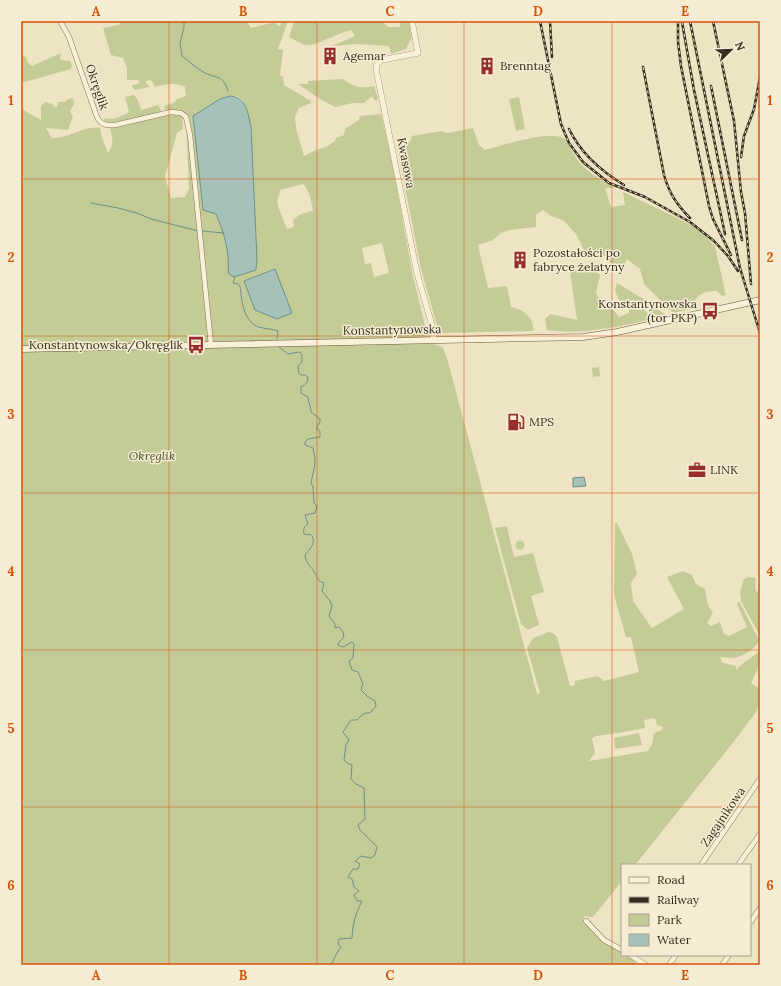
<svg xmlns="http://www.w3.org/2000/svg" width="781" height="986" font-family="Lora,serif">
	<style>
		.green { fill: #c3cc97; fill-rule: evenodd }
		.water { fill: #a5c1ba; stroke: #6c8f88 }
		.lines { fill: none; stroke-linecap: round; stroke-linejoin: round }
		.stream { stroke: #6c8f88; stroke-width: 1 }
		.minor-casing { stroke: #88755a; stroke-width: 5.5 }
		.tertiary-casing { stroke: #88755a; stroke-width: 6 }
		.secondary-casing { stroke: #6a563d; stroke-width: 7 }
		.minor { stroke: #f8f0d7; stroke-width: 4.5 }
		.tertiary { stroke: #f8f0d7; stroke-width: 5.5 }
		.secondary { stroke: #f8f0d7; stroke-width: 6 }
		.rail-casing { stroke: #382c1e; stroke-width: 2.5 }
		.rail { stroke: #f5edd3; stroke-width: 1; stroke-dasharray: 3; stroke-linecap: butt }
		.grid { fill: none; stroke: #d6540e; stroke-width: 1; stroke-opacity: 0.55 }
		.labels { text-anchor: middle; stroke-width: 3; stroke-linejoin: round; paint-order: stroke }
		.poi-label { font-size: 12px; fill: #382c1e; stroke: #f5edd3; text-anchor: start }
		.street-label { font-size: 12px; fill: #382c1e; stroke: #f5edd3 }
		.park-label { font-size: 12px; font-style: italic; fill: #465425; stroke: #f5edd3 }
		.neatline { fill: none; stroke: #d6540e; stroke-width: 1.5 }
		.grid-label { font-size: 13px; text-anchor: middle; font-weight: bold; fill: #d6540e }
	</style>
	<rect width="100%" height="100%" fill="#eee3c3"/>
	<path class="green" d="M121 21H247L251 28 275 22 278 26 281 25 282 21H288L278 49 283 50 280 75 283 76 284 85 311 101V103L299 108 295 117 296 128 304 156 316 150 326 147 335 141 336 138 344 135 345 129 359 120 360 116 381 114 392 162 413 276 429 343 437 345 443 348 447 358 537 694 540 693 527 648 533 638 549 632 553 633 557 637 570 686 575 685V681L598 676 604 681 639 672 631 637H626L614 595 615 523H617L632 554 637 574 631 583 633 601 652 628 684 609 667 577 683 571 692 575 696 584 705 589 708 605 713 613 707 623 711 626 720 622 724 634 729 636 747 627 737 604 739 601 759 640C756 649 742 657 733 658 728 658 724 657 720 657L723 663 736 666V670L742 664 760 651V664L751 683 760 689V702L756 712 732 744 635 865H622V881L593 917 584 916 583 923 590 927 605 942 622 953V955H626L635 961 636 965H21V107L25 111 41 120V106L45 102 52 104 54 107H57L58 102H65L68 99 73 98 74 104 70 111 73 117 68 130 46 128 52 138C69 139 84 125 100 128L102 138 108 153C114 146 113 138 110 129L111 128 167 115 164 106 175 102 177 99 186 96 185 87C176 82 165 84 155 87L152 81 149 80 145 82 150 87 135 90 132 87 133 85 138 84 140 81 138 80H127V68L123 58 111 55 103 28 119 25ZM237 96C247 102 248 116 251 127L257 259 256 263 228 273C230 252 224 233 216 214L203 210 193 116 220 99ZM182 116 186 122 189 189 185 197 171 198 165 177 177 133 183 129ZM303 184C310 191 311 201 313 210L299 215 293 220 294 227 287 229 278 206 277 199H278L280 190ZM382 243 389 273 374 277 371 263 365 264 362 248ZM655 718 657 725 663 727 662 730 654 733 652 744 648 751 589 761 595 753 592 738 596 736 618 733 645 728 644 720Z
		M294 21H382L388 27H400L401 21H409L412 37 406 49 391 54 389 46 358 44 332 46 355 36 351 30C337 33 318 46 306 45 300 44 294 39 289 37Z
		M61 53 60 60 70 61 72 66 71 69 21 83V55L26 57 28 63 32 66Z
		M343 79C353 87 361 89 374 86L378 99 375 101 372 96 364 103H353L335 107 320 99 298 84H308V81Z
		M134 95 138 100 141 110 158 105 162 112C151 115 113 126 104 121L105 118C114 120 121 117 129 112L125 97Z
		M519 97 525 129 516 131 509 99Z
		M473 128 479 145 485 150C502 146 547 130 563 138 569 141 574 157 580 163 590 174 602 180 615 188H605L611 207 625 205 623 192 673 216 693 226 706 236 715 247 726 295 722 296 717 291C701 291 697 295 691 309L673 313 644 284 640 269 627 259 623 268 613 269 606 256 594 257 584 250 576 234 563 220 551 216 543 210 536 215V227L509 230 501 233 493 240 478 245 488 288 507 286 511 307C523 309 535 318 533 331L443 333 438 329 421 269 397 146 410 142 412 136 441 131 448 133Z
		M585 268 593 269 600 275 596 293 602 306 611 307 619 317 629 313V304L619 300 615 291 617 283 650 303 643 308 648 314 656 308 667 316C628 324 586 336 547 330L545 319 550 314 577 320 570 272Z
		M599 367 600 376 593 377 592 368Z
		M507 526 514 557 533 553 544 592 531 596 539 625 528 630 521 624 495 528Z
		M515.5 545a4.5 4.5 0 1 1 9 0a4.5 4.5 0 1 1-9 0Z
		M749 577 756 578 755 587 757 593 760 589V636L741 601 740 592 744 579Z
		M639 733 642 745 615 749 614 738Z"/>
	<path class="water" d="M230 96C246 97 248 113 251 127L257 259 256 270 234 277 228 273C230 252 224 233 216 214L203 210 193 116 220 99Z
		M275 269 292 313 277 319 255 310 244 281Z
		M584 477 586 486 573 487V478Z"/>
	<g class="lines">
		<path class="stream" d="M184 21V27L180 43 182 56C189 61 197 69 205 73 218 79 222 74 228 91
			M91 203 118 208 137 213 151 219 198 231
			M202 231 224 233
			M235 277 233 283 238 284 240 286C242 300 242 317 256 326 259 328 273 329 278 331L277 339
			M279 347 288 354 299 352C304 354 301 359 302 362L298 366 299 373 301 375H305L308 377C307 383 307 384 301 387V393L308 397C308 403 311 406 311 412L320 419V422L316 428 320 431V437L308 439 305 442V445L313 448C317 465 314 467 311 483L313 487 314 503 317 506 315 513 305 515 308 524C304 527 303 529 304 534L308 535 310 534C318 541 310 549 305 555 306 564 311 566 315 573 318 578 317 581 324 583L322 591 330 601 332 606 329 616 335 624V628L339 627 343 632 344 637 339 642 338 645 343 647 352 642 354 644 353 658 349 661 352 670 358 672 363 684 361 690 367 696 375 701 376 706 370 713C364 712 361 716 357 720H351L343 732 349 740 346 745 344 760 347 763 352 765 351 779 356 784 364 788 365 819 358 825 360 830 377 847 375 855 371 858 361 856 355 861 360 864 358 869H353L348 877 352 879 354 887 359 891 354 895 357 901H362C355 915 353 923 352 938L339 939 338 944 341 947 337 953 331 965"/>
		<g class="minor-casing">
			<path id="minor" d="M60 21 69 37 97 117C101 125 107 126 115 125L171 112 181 113 186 117 190 135 211 345
				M701 865 760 779
				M738 865 760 834
				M586 921 604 940 622 950
				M750 923 760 908
				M630 955 646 965
				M669 965 676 955
				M722 965 729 955"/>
		</g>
		<g class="tertiary-casing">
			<path id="tertiary" d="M412 21 418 53 382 60 377 64 376 69 417 273 433 329 434 340"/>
		</g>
		<g class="secondary-casing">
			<path id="secondary" d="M21 349 583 337 617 332 760 300"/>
		</g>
		<use href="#minor" class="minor"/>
		<use href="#tertiary" class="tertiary"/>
		<use href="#secondary" class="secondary"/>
		<g class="rail-casing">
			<path id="rail" d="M540 21 561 124 569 143 583 162 609 183 645 197 690 222 714 241 728 256 738 271
				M550 21 552 57
				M678 21V42L681 66 709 206 713 219 731 255
				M690 21 740 268 760 333
				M713 21 734 121 741 192 745 213 751 284
				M682 22 694 90 725 234
				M643 67 664 175C669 193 677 205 690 218
				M711 86 742 240
				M569 129C581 154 601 171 624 185
				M741 157 744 136 754 109 760 77"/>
		</g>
		<use href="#rail" class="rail"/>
	</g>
	<path class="grid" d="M169 21V965M317 21V965M464 21V965M612 21V965M21 179H760M21 336H760M21 493H760M21 650H760M21 807H760"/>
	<defs>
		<g id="building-bare" transform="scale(1.38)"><path d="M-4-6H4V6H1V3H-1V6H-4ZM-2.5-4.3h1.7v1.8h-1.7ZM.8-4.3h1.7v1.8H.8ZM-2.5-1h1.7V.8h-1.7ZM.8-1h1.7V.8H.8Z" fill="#962f2b" stroke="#f5edd3" stroke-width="2.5" paint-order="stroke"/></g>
		<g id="bus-bare" transform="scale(1.38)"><path d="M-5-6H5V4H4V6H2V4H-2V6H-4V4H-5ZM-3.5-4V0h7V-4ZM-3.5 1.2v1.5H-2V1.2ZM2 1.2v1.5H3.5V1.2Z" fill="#962f2b" stroke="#f5edd3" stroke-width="2.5" paint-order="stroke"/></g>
		<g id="fuel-bare" transform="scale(1.38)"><path d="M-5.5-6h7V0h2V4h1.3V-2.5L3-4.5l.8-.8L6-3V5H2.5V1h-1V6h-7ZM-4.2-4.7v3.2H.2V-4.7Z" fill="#962f2b" stroke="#f5edd3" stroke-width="2.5" paint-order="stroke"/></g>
		<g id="office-bare" transform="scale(1.38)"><path d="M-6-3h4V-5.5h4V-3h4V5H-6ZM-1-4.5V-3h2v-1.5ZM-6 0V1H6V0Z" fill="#962f2b" stroke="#f5edd3" stroke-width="2.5" paint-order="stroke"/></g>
	</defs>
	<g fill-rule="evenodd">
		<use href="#building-bare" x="330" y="56"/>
		<use href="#building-bare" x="487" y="66"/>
		<use href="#building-bare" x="520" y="260"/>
		<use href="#bus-bare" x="710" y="311"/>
		<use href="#bus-bare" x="196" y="345"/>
		<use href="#fuel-bare" x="516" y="422"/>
		<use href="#office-bare" x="697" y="470"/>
	</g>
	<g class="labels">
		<g class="poi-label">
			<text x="343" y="60">Agemar</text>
			<text x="500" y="70">Brenntag</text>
			<text x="533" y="257">Pozostałości po<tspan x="533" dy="14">fabryce żelatyny</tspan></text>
			<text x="697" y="308" text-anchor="end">Konstantynowska<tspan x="697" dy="14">(tor PKP)</tspan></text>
			<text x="183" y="349" text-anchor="end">Konstantynowska/Okręglik</text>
			<text x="529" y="426">MPS</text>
			<text x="710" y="474">LINK</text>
		</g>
		<g class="street-label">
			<text transform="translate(97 87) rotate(71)" y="4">Okręglik</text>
			<text transform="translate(406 163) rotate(79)" y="4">Kwasowa</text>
			<text transform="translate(392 330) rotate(-1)" y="4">Konstantynowska</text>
			<text transform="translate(723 817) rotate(-56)" y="4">Zagajnikowa</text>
		</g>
		<g class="park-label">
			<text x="152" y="460">Okręglik</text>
		</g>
	</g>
	<rect width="781" height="986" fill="none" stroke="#f5edd3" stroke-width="44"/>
	<rect x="621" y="864" width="130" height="92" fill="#f5edd3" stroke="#a9a08b"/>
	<rect x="629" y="877" width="20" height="6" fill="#f8f0d7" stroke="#a9a08b"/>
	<text x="657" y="884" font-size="12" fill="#382c1e">Road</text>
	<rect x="629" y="897" width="20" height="6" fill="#382c1e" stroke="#a9a08b"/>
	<text x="657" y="904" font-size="12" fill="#382c1e">Railway</text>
	<rect x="629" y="914" width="20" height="12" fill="#c3cc97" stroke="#a9a08b"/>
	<text x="657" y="924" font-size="12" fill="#382c1e">Park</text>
	<rect x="629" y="934" width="20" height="12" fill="#a5c1ba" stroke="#a9a08b"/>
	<text x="657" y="944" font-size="12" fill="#382c1e">Water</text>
	<g transform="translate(731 50) rotate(67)" stroke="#f5edd3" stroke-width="3" paint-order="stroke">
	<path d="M0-3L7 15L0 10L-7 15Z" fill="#382c1e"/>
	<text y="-6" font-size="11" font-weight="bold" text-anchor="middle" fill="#382c1e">N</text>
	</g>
	<rect x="22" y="22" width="737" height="942" class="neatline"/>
	<g class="grid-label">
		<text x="96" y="16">A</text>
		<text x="243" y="16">B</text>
		<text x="390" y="16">C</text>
		<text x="538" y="16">D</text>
		<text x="685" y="16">E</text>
		<text x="11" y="105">1</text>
		<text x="770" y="105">1</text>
		<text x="11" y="262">2</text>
		<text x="770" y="262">2</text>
		<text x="11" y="419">3</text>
		<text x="770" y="419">3</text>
		<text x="11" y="576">4</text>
		<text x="770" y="576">4</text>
		<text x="11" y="733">5</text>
		<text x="770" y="733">5</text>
		<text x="11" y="890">6</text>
		<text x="770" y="890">6</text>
		<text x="96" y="980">A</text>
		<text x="243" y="980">B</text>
		<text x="390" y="980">C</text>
		<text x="538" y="980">D</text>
		<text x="685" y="980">E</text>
	</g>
</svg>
